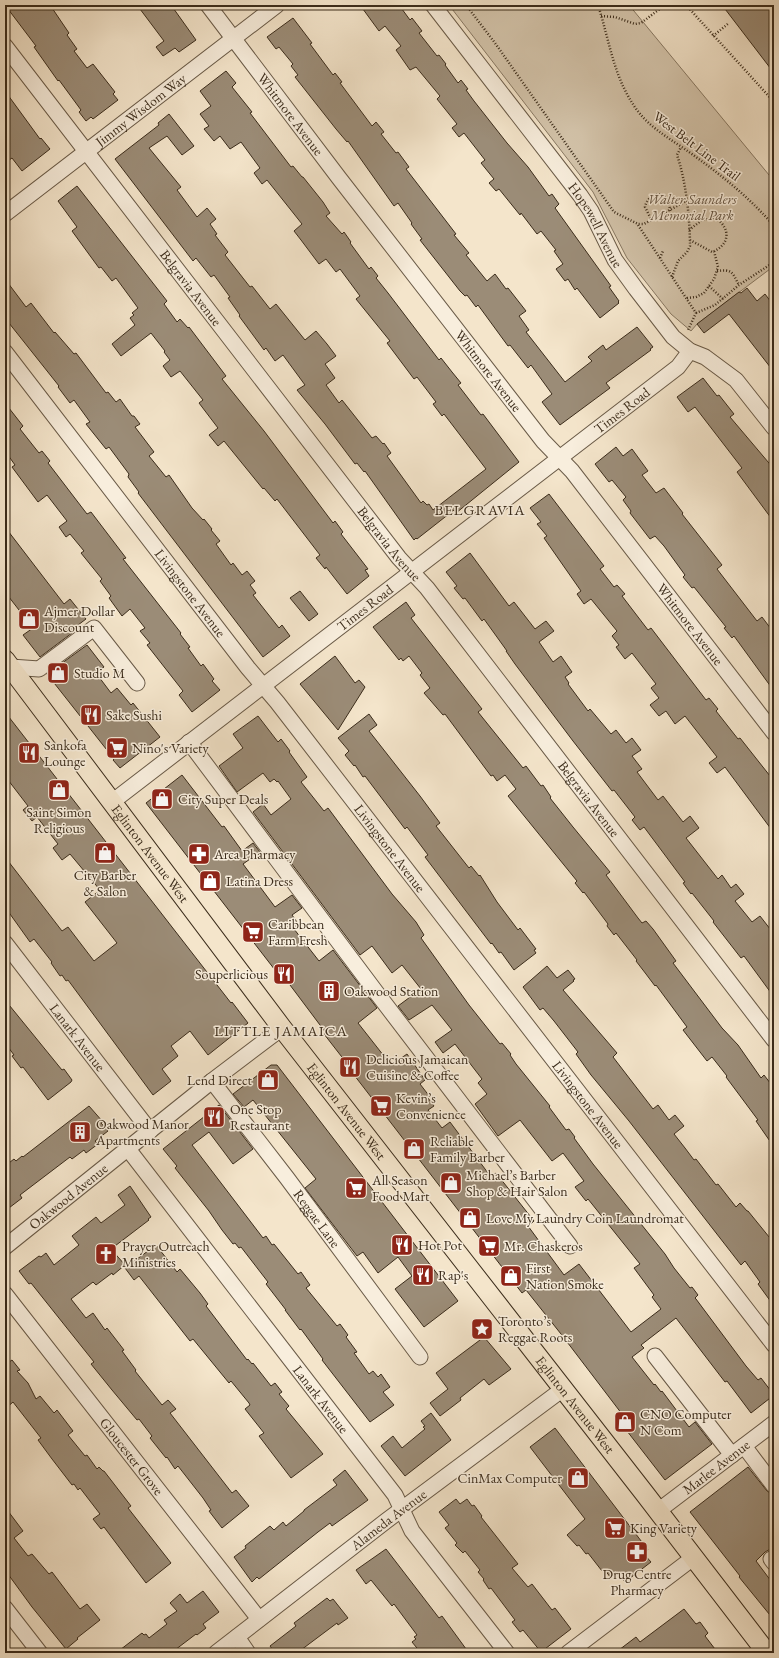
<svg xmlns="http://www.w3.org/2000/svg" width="779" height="1658" font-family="'EB Garamond',serif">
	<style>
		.green { fill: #d5c6ad; stroke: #887964 }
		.building { fill: #9b8c77; stroke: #3b2c1b }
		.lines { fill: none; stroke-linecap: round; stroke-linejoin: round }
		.minor-casing { stroke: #695a47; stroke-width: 17 }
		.major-casing { stroke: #3b2c1b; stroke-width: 21 }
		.path { stroke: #3b2c1b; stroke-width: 2.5; stroke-dasharray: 1 2; stroke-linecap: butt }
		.minor { stroke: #f8eedd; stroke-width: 15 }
		.major { stroke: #f4e5cb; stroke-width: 19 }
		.labels { text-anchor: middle; stroke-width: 3; stroke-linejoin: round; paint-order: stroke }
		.street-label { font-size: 14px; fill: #3b2c1b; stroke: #f8eedd }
		.park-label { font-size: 14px; font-style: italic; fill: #625240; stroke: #f8eedd }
		.poi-label { font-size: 14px; fill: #3b2c1b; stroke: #f8eedd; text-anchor: start }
		.neighbourhood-label { font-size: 15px; letter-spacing: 1px; fill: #3b2c1b; stroke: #f8eedd }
	</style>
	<rect width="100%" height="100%" fill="#f4e5cb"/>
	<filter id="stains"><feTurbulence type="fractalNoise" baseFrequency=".005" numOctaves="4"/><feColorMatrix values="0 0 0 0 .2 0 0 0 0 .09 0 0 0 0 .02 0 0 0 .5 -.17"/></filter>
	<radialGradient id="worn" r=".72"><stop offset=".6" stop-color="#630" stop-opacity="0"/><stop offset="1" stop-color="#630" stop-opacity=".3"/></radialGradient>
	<path class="green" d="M449 5H629L774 181V266L697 324 691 331 671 314 627 258 593 192Z"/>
	<path class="building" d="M5 5H50L69 33 67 35 77 49 74 51 87 68 93 64 115 92 113 94 118 100 93 119 91 117 86 121 79 112 81 110 59 80 58 81 34 47 36 46Z
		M137 5H171L196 40 179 52 175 48 163 56 156 47 164 41Z
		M360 5H399L410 20 412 18 422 31 419 33 437 56 439 55 446 64 445 65 458 83 461 80 468 89 466 90 474 101 507 143 528 167 549 196 552 194 559 204 555 208 611 286 609 287 619 301 618 302 619 303 600 318 577 288 575 290 568 279 565 281 556 269 563 264 554 251 556 250 541 231 537 234 521 213 520 215 499 189 496 191 489 183 494 179 481 163 485 160 464 133 459 137 452 128 457 124 437 99 440 96 416 67 410 70 396 50 401 46 385 26 379 31Z
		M722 5H774V73Z
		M293 18 312 43 310 44 333 75 335 73 342 82 340 83 372 126 376 122 384 132 381 134 396 153 398 152 409 167 406 169 456 234 454 235 469 253 466 255 487 281 495 274 506 289 508 288 526 311 519 316 529 330 526 332 565 382 592 361 588 357 603 345 606 350 637 327 653 347 650 349 651 350 606 383 610 388 560 425 542 402 552 394 531 365 528 368 510 345 508 346 478 305 476 307 467 295 465 296 460 291 420 240 422 239 411 224 412 223 398 203 394 206 348 141 347 142 336 129 295 77 298 75 291 66 293 64 279 47 276 49 267 37Z
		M226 71 236 83 232 87 252 112 250 113 291 167 293 166 302 177H303L323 202 330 213 326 216 342 234 344 232 351 242 350 243 369 269 371 267 378 276 376 278 388 293 439 360 441 358 452 372 461 383 458 385 481 415 483 414 519 462 456 513 454 510 417 539 416 538 414 540 365 471 364 472 357 463 355 464 325 424 297 390 305 385 283 355 275 361 266 348 264 350 239 316 240 315 228 298 230 297 214 275 211 277 196 258 193 261 115 159 159 125 158 123 169 114 194 146 182 155 167 136 149 148 181 187 177 190 197 217 207 208 216 219 210 224 217 234 215 235 228 252 225 255 250 287 252 286 270 309 276 304 305 340 316 331 327 344 336 356 325 364 335 378 326 385 339 403 342 400 372 438 376 436 383 444 384 443 391 453 387 456 421 503 423 501 427 505 429 504 433 510 486 469 444 414 442 416 433 404 436 402 417 377 414 379 387 343 390 341 356 299 360 296 340 269 336 272 326 259 319 264 301 240 294 231 302 224 267 180 262 184 254 173 260 168 241 142 230 149 220 136 214 141 204 129 209 126 200 114 211 106 200 91Z
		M5 91 40 139 41 138 50 149 22 171 12 158 5 163Z
		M77 186 167 301 164 304 177 322 180 319 188 328 189 327 226 376 222 379 264 431 333 523 335 521 343 532 341 534 368 569 365 570 369 576 347 594 326 567 325 569 316 558 320 555 277 499 275 501 264 488 263 489 224 441 218 446 209 435 218 428 199 403 203 400 180 371 171 377 163 366 170 360 164 352 165 351 151 333 121 356 112 344 135 325 130 318 134 315 132 313 138 308 116 278 112 281 101 267 99 268 72 231 77 227 58 201Z
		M5 279 26 307 31 303 54 333 55 332 74 354 76 353 106 393 108 392 116 402 120 399 132 416H134L140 424 135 427 154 452 149 456 166 477 169 475 192 508 203 520 204 519 212 529 211 530 220 541 216 544 231 565 233 563 242 575 247 571 255 581 250 585 256 593 253 595 279 628 282 625 290 636 263 657 138 493 139 492 128 477 129 474 109 447 106 449 86 424 90 422 74 400 70 403 58 387 59 386 5 318Z
		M747 288 757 301 765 294 774 306V372L729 314 704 333 697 324 739 292 741 293Z
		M703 378 717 396 719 395 734 414 730 417 774 469V522L737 472 742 468 695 407 688 412 677 397Z
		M5 403 23 426 20 429 39 453 42 451 50 461 48 463 87 514 91 512 126 558 123 559 181 633 180 634 190 647 188 648 201 666 203 664 214 679 212 681 220 690 192 712 179 695 183 691 147 645 150 643 140 631 145 628 130 609 122 616 109 598 111 596 100 581 102 579 81 553 84 551 70 534 66 537 59 527 67 521 47 495 38 502 12 467 15 465 5 451Z
		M616 447 623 456 632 449 648 471 642 475 656 493 664 488 683 513 682 514 722 565 717 569 757 621 762 617 774 633V691L734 636 732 638 724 628 726 627 694 587 692 588 683 577 685 575 664 546 655 536 650 539 630 513 631 511 623 500 626 497 612 480 609 482 595 464Z
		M549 494 604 566 600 569 614 587 617 585 625 594 622 596 648 630 651 628 706 700 709 698 718 709 716 711 738 739 740 738 774 781V833L725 767 717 773 709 763 717 757 685 716 675 724 666 711 659 716 650 705 659 698 651 688 656 684 632 653 625 659 616 647 619 645 612 636 617 631 591 599 584 604 577 594 581 591 544 538 547 536 537 524 541 522 530 508Z
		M5 527 64 604 70 599 86 619 74 628 76 630 40 657 23 635 33 628 5 592Z
		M470 553 509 606 514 602 535 629 546 621 554 631 539 642 553 662 561 656 572 672 565 677 569 683 568 684 588 711 590 709 611 734 616 730 626 743 632 738 641 750 632 756 642 769 637 772 658 800 663 796 683 822 690 816 699 828 686 838 718 879 722 875 731 888 736 884 744 894 735 901 752 922 760 916 774 934V997L744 956 741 958 713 922 714 921 692 893 691 894 683 883 685 882 644 827 640 830 632 820 635 817 614 790 612 791 573 741 515 664 506 651H507L484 619 482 621 465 598 463 599 454 588 457 586 446 572Z
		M300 591 318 614 309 621 290 598Z
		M406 602 415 615 411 618 482 709 478 712 523 768 526 766 541 786 543 785 551 797 550 798 573 827 610 872 606 875 638 918 642 923 646 921 653 929 676 961 673 963 722 1028 738 1045 761 1078 764 1075 774 1088V1147L756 1121 758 1120 726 1077 727 1076 712 1057 707 1061 683 1030 687 1027 656 985 655 986 646 974 636 961 637 960 616 933 614 935 607 926 608 924 584 892 583 893 575 883 577 881 508 796 516 789 505 775 497 781 493 775 491 776 445 714 443 715 424 693 430 688 420 675 422 673 409 656 403 661 401 658 399 660 373 627Z
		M87 645 104 667 96 673 111 693 117 688 131 705 133 703 160 737 120 768 113 760 114 759 47 674Z
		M335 656 355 683 359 680 365 687 338 730 300 684Z
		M5 712 231 1003 232 1002 248 1023 208 1055 190 1031 171 1046 178 1056 162 1069 171 1081 153 1095 68 980 66 981 62 975 60 976 51 963 52 962 34 939 30 942 5 907V857L62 931 68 927 94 961 117 943 85 902 100 890 70 854 62 860 53 848 58 844 37 817 32 821 23 810 28 806 5 776Z
		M369 714 377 725 369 731 420 796 440 823 436 826 469 868 471 866 479 876 480 875 497 902 518 930 520 928 536 949 534 950 536 953 514 970 501 952 499 953 492 943 491 944 425 857 428 855 407 827 405 829 365 776 363 777 355 765 354 766 345 755 349 751 338 738Z
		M258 716 278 742 281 739 290 751 289 752 307 777 301 782 324 811 328 808 392 894 416 922 424 935 421 938 469 1005 500 1044 502 1043 511 1054 510 1055 516 1064 550 1106 549 1107 566 1130 569 1129 575 1137 574 1138 593 1164 665 1254 674 1268 690 1288 692 1287 698 1295 695 1298 696 1299 746 1366 758 1380 761 1378 774 1395 751 1413 727 1381 725 1382 676 1318 641 1345 644 1348 632 1357 654 1385 655 1384 661 1392 662 1391 689 1427 695 1422 712 1444 665 1480 620 1422 625 1418 561 1334 526 1290 522 1293 351 1071 352 1070 324 1034 326 1033 287 981 285 983 146 803 182 775 222 827 224 826 242 851 253 843 260 852 243 864 275 907 292 895 302 908 292 915 299 925 294 929 319 961 333 950 377 1008 358 1023 391 1065 407 1054 425 1080 420 1084 430 1097 428 1098 434 1106 428 1110 442 1128 450 1122 491 1177 496 1173 534 1221 528 1226 564 1275 579 1264 631 1332 661 1309 652 1297 654 1295 634 1268 640 1264 588 1199 586 1201 575 1187 584 1181 563 1153 552 1161 520 1120 498 1136 475 1104 487 1094 478 1083 482 1079 455 1044 443 1053 435 1042 452 1030 432 1005 409 1020 398 1006 421 989 402 965 392 973 372 946 360 955 253 812 263 804 271 815 291 799 278 781 277 782 274 779 270 782 263 773 237 792 219 766 243 748 233 734Z
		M547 966 557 978 568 970 575 979 573 980 574 981 563 990 617 1053 613 1057 653 1109 658 1105 669 1120 675 1115 684 1126 674 1134 685 1148 694 1160 696 1159 716 1185 718 1184 736 1207 740 1203 747 1211H748L774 1243V1306L758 1284 760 1282 745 1261 741 1265 629 1121 591 1075 576 1054 578 1052 554 1021 543 1008 540 1010 523 987Z
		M5 1000 62 1070 64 1069 72 1080 71 1082 48 1100 23 1067 21 1068 12 1056 14 1055 5 1043Z
		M271 1065H277L458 1301 424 1327 395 1289 412 1276 398 1257 378 1273 363 1252 357 1256 305 1188 316 1179 253 1100 244 1107 233 1094Z
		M219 1105 253 1149 233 1164 209 1132 192 1145 263 1238 266 1236 272 1245 274 1244 298 1274 301 1272 310 1285 306 1288 337 1326 340 1324 348 1335 346 1337 357 1352 354 1353 369 1374 373 1371 378 1377 381 1374 390 1387 383 1392 394 1405 370 1422 322 1360 323 1359 301 1329 300 1330 285 1310H286L266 1284 268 1282 241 1247 239 1248 235 1243 233 1244 222 1230 209 1211 175 1168 177 1166 163 1149Z
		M89 1106 103 1122 101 1123 108 1131 95 1141 98 1144 86 1153 84 1150 72 1159 70 1157 20 1195 22 1198 5 1211V1166L14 1159 16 1161 22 1156 23 1157Z
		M130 1186 151 1217 148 1219 149 1220 111 1249 125 1265 113 1275 112 1273 96 1285 93 1282 71 1299 86 1318 93 1313 105 1330 107 1328 124 1350 122 1351 136 1370 135 1371 162 1405 168 1400 176 1409 170 1413 232 1493 236 1490 249 1506 222 1528 209 1511 211 1510 203 1498 178 1466 175 1469 167 1457 166 1458 150 1438 152 1436 139 1419 137 1420 112 1390 91 1364 94 1362 31 1283 29 1284 19 1271 39 1256 41 1257 46 1253 54 1265 79 1245 72 1236 96 1217 101 1223 125 1205 118 1195Z
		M156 1245 177 1272 180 1269 200 1293 208 1304 206 1306 247 1360 248 1359 252 1364 253 1363 271 1386 275 1383 282 1392 279 1394 289 1406 286 1409 323 1454 291 1478 259 1436 264 1433 245 1409 250 1405 249 1403 231 1381 229 1383 193 1339 190 1341 139 1276 134 1280 125 1268Z
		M484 1337 511 1369 489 1385 484 1379 460 1398 461 1400 440 1416 430 1403 448 1389 436 1373Z
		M5 1358 9 1362 12 1360 20 1370 17 1371 28 1383 36 1399 40 1396 54 1413 57 1410 73 1431 68 1435 85 1456 87 1455 97 1469 99 1467 103 1471H104L131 1506 128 1508 171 1563 146 1583 104 1527 101 1529 93 1519 100 1514 80 1488 78 1490 74 1484 72 1485 52 1459 38 1440 41 1438 13 1402 5 1409Z
		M431 1413 451 1440 405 1476 381 1446 393 1436 402 1448 425 1429 423 1427 425 1426 421 1421Z
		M555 1428 648 1550 643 1553 651 1562 625 1582 618 1573 611 1578 604 1569 602 1571 588 1553 586 1554 579 1545 577 1546 567 1535 585 1519 530 1447Z
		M748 1467 767 1491 774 1495V1547L765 1552 756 1561 774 1585V1620L739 1577 740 1576 690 1512Z
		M345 1470 368 1500 332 1526 330 1523 318 1532 259 1579 257 1577 252 1582 234 1557 246 1548 245 1546 270 1526 274 1530 283 1522 286 1526 304 1511V1510L337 1485 333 1480Z
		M456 1499 460 1504 467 1499 472 1506 474 1505 482 1516 481 1517 518 1564 512 1568 528 1587 532 1584 552 1610 555 1608 571 1629 541 1652 523 1630 520 1632 512 1622 515 1620 491 1588 489 1589 483 1580 484 1579 478 1572 480 1570 465 1551 463 1553 455 1545 457 1543 445 1528 449 1525 439 1512Z
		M5 1507 23 1531 14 1538 28 1556 32 1554 49 1574 52 1572 80 1609 87 1604 100 1620 77 1638 78 1639 66 1649 32 1607 5 1570Z
		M386 1549 439 1618 442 1616 469 1653H421L412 1642 416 1639 414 1637 417 1635 394 1604 392 1606 371 1580 366 1584 356 1570Z
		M203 1591 219 1612 203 1624 206 1628 197 1635 196 1634 171 1653H116L142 1633 144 1635 146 1634 149 1638 167 1624 164 1620 177 1611 170 1603 180 1594 187 1603Z
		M327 1598 330 1601 333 1599 348 1618 338 1625 337 1623 297 1653H275L270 1646 296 1626 294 1623Z
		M684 1609 696 1624 700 1622 708 1633 705 1636 718 1653H615L636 1637 640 1642Z"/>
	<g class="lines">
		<g class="minor-casing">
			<g id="minor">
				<path id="s1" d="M208 5 339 178 543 441 572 471 774 733"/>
				<path id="s2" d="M433 5 580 195 591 211 615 260 636 289 673 337 690 351 705 357 736 380 774 428"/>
				<path id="s3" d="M5 46 399 558 427 588 774 1040"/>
				<path id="s4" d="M5 214 277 5"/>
				<path id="s5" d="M5 352 248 668 277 702 774 1345"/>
				<path d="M5 672 11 667 39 669 94 628 137 683"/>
				<path d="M189 742 376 992 570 1246"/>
				<path id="s6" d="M112 802 678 367 690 351"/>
				<path id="s7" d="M5 943 150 1131"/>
				<path id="s8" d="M212 1081 287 1178 420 1357"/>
				<path id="s9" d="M128 1149 395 1495 412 1531 507 1653"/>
				<path id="s10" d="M5 1247 212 1081 282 1028"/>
				<path id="s11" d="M5 1294 259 1619"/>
				<path d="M655 1356 732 1455"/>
				<path d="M744 1446 774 1486"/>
				<path id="s12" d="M658 1511 774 1423"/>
				<path d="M771 1559 774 1563"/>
				<path d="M5 1608 40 1653"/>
				<path d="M237 1637 248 1653"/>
				<path id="s13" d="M216 1653 386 1521 563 1389"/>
				<path d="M568 1653 693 1558"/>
			</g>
		</g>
		<g class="major-casing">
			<g id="major">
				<path id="s14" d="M5 660 282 1028 645 1494 767 1653"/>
			</g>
		</g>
		<path class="path" d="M466 5 495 43 614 212 638 224H644L686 201
			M598 5C610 42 613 77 637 110 650 128 672 140 689 152 720 174 749 197 774 226
			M686 5 774 102
			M601 16 615 17 635 24 641 23 665 5
			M713 36 729 23
			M652 221 645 207C648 192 669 187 670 211
			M638 225 696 313 688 330
			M689 230 702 220 716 218C731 229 730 245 712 252L690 240
			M660 258 663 251
			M717 271C732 269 732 272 739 285
			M672 277 678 261 687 252 690 246C690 219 686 181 677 155L681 147
			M709 286 723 299
			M687 298 696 297 704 293 714 279 718 267 714 251
			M696 313 715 305 739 285 774 262"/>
		<use href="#minor" class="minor"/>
		<use href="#major" class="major"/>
	</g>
	<defs>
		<g id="shop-square" transform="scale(1.15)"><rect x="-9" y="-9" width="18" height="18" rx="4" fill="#8f2418" stroke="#f8eedd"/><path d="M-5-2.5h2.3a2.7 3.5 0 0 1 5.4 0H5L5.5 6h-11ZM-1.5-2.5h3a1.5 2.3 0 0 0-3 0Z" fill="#fff"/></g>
		<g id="restaurant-square" transform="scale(1.15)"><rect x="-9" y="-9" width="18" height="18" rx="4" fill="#8f2418" stroke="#f8eedd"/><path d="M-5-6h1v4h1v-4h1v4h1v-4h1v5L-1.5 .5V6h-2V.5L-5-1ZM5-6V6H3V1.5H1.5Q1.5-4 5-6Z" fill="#fff"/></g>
		<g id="supermarket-square" transform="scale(1.15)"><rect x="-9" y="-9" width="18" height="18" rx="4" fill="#8f2418" stroke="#f8eedd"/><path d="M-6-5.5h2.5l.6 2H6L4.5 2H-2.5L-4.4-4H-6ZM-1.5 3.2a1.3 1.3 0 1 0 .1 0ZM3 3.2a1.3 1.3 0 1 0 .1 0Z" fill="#fff"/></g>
		<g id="pharmacy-square" transform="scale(1.15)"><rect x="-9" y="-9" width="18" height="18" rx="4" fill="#8f2418" stroke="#f8eedd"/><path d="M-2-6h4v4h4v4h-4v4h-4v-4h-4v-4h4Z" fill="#fff"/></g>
		<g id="building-square" transform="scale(1.15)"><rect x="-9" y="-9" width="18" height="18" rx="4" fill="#8f2418" stroke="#f8eedd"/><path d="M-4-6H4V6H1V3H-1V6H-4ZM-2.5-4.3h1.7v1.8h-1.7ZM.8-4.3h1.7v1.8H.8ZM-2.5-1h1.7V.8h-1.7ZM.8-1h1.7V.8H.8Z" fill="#fff"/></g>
		<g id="church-square" transform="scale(1.15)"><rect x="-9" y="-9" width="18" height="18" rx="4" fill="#8f2418" stroke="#f8eedd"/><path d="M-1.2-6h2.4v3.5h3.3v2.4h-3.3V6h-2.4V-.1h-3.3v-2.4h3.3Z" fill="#fff"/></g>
		<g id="sight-square" transform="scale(1.15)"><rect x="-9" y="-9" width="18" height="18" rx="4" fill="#8f2418" stroke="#f8eedd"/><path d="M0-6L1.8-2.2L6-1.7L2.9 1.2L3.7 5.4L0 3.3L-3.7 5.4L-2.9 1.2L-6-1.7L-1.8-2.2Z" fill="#fff"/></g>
	</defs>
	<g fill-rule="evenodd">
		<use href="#shop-square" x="29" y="619"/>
		<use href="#shop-square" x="58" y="673"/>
		<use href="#restaurant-square" x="91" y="715"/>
		<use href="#supermarket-square" x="117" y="748"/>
		<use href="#restaurant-square" x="29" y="753"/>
		<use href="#shop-square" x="59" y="790"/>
		<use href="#shop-square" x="162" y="799"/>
		<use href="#shop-square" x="105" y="853"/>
		<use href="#pharmacy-square" x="199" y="854"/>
		<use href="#shop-square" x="210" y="881"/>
		<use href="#supermarket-square" x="253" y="932"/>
		<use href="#restaurant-square" x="284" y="974"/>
		<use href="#building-square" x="329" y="991"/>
		<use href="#restaurant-square" x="350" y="1067"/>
		<use href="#shop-square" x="268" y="1080"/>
		<use href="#supermarket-square" x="381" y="1106"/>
		<use href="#restaurant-square" x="214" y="1117"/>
		<use href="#building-square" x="80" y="1132"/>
		<use href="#shop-square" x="414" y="1149"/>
		<use href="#shop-square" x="451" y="1183"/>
		<use href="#supermarket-square" x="356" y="1188"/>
		<use href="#shop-square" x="470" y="1218"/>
		<use href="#restaurant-square" x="402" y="1245"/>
		<use href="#supermarket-square" x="489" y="1246"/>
		<use href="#church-square" x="106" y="1254"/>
		<use href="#restaurant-square" x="423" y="1275"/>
		<use href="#shop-square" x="511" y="1276"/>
		<use href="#sight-square" x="482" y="1329"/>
		<use href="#shop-square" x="625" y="1422"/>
		<use href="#shop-square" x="578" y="1478"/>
		<use href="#supermarket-square" x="615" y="1528"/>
		<use href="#pharmacy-square" x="637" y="1552"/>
	</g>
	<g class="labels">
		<g class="street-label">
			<text dy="5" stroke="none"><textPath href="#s4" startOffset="171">Jimmy Wisdom Way</textPath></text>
			<text dy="5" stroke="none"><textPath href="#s1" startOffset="137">Whitmore Avenue</textPath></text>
			<text transform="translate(697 146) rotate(37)" y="5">West Belt Line Trail</text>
			<text dy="5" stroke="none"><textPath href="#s2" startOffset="274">Hopewell Avenue</textPath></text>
			<text dy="5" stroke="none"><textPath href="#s3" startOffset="305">Belgravia Avenue</textPath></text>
			<text dy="5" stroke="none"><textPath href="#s1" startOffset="461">Whitmore Avenue</textPath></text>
			<text dy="5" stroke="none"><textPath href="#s6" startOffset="643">Times Road</textPath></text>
			<text dy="5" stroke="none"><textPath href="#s3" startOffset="629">Belgravia Avenue</textPath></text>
			<text dy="5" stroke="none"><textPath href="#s5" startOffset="304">Livingstone Avenue</textPath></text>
			<text dy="5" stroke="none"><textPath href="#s6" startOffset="319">Times Road</textPath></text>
			<text dy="5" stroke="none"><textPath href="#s1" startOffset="785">Whitmore Avenue</textPath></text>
			<text dy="5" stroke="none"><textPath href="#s3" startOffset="953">Belgravia Avenue</textPath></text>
			<text dy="5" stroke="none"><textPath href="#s5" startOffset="628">Livingstone Avenue</textPath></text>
			<text dy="5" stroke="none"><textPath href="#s14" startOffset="242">Eglinton Avenue West</textPath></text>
			<text dy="5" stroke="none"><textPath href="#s7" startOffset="119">Lanark Avenue</textPath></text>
			<text dy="5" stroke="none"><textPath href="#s5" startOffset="952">Livingstone Avenue</textPath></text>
			<text dy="5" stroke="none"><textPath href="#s14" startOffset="566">Eglinton Avenue West</textPath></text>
			<text dy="5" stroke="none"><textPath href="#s10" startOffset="81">Oakwood Avenue</textPath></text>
			<text dy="5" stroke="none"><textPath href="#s8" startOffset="173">Reggae Lane</textPath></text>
			<text dy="5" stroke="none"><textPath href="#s9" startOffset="316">Lanark Avenue</textPath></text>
			<text dy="5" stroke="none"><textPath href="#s14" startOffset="938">Eglinton Avenue West</textPath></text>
			<text dy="5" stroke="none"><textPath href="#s11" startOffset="206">Gloucester Grove</textPath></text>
			<text dy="5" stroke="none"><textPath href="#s12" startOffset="73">Marlee Avenue</textPath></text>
			<text dy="5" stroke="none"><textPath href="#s13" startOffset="218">Alameda Avenue</textPath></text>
		</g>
		<g class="park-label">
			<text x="692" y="204">Walter Saunders<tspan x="692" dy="16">Memorial Park</tspan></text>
		</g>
		<g class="poi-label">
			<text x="44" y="616">Ajmer Dollar<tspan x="44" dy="16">Discount</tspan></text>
			<text x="74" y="678">Studio M</text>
			<text x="106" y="720">Sake Sushi</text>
			<text x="44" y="750">Sankofa<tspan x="44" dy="16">Lounge</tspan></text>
			<text x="132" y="753">Nino's Variety</text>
			<text x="178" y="804">City Super Deals</text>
			<text x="59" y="817" text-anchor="middle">Saint Simon<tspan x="59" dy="16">Religious</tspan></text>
			<text x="214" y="859">Arca Pharmacy</text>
			<text x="105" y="880" text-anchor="middle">City Barber<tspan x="105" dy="16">&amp; Salon</tspan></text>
			<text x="226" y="886">Latina Dress</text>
			<text x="268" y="929">Caribbean<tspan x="268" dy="16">Farm Fresh</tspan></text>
			<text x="268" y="979" text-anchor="end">Souperlicious</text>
			<text x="344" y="996">Oakwood Station</text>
			<text x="366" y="1064">Delicious Jamaican<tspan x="366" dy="16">Cuisine &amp; Coffee</tspan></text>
			<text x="252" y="1085" text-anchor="end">Lend Direct</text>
			<text x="396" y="1103">Kevin’s<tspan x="396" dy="16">Convenience</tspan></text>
			<text x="230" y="1114">One Stop<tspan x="230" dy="16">Restaurant</tspan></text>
			<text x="96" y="1129">Oakwood Manor<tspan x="96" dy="16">Apartments</tspan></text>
			<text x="430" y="1146">Reliable<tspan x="430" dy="16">Family Barber</tspan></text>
			<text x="466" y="1180">Michael’s Barber<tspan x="466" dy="16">Shop &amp; Hair Salon</tspan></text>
			<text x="372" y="1185">All Season<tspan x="372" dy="16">Food Mart</tspan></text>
			<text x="486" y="1223">Love My Laundry Coin Laundromat</text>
			<text x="418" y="1250">Hot Pot</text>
			<text x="122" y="1251">Prayer Outreach<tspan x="122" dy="16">Ministries</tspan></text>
			<text x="504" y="1251">Mr. Chaskeros</text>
			<text x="526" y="1273">First<tspan x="526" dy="16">Nation Smoke</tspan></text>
			<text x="438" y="1280">Rap's</text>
			<text x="498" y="1326">Toronto’s<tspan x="498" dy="16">Reggae Roots</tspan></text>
			<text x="640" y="1419">CNO Computer<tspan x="640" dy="16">N Com</tspan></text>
			<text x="562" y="1483" text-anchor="end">CinMax Computer</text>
			<text x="630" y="1533">King Variety</text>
			<text x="637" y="1579" text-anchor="middle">Drug Centre<tspan x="637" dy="16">Pharmacy</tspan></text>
		</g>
		<g class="neighbourhood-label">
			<text x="480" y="515">BELGRAVIA</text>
			<text x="281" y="1036">LITTLE JAMAICA</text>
		</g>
	</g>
	<rect width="779" height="1658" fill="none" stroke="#f4e5cb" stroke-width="20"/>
	<rect x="6" y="6" width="767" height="1646" fill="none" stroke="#3b2c1b" stroke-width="2"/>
	<rect x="10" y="10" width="759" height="1638" fill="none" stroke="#3b2c1b"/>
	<rect width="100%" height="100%" filter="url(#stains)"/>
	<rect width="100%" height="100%" fill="url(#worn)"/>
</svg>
